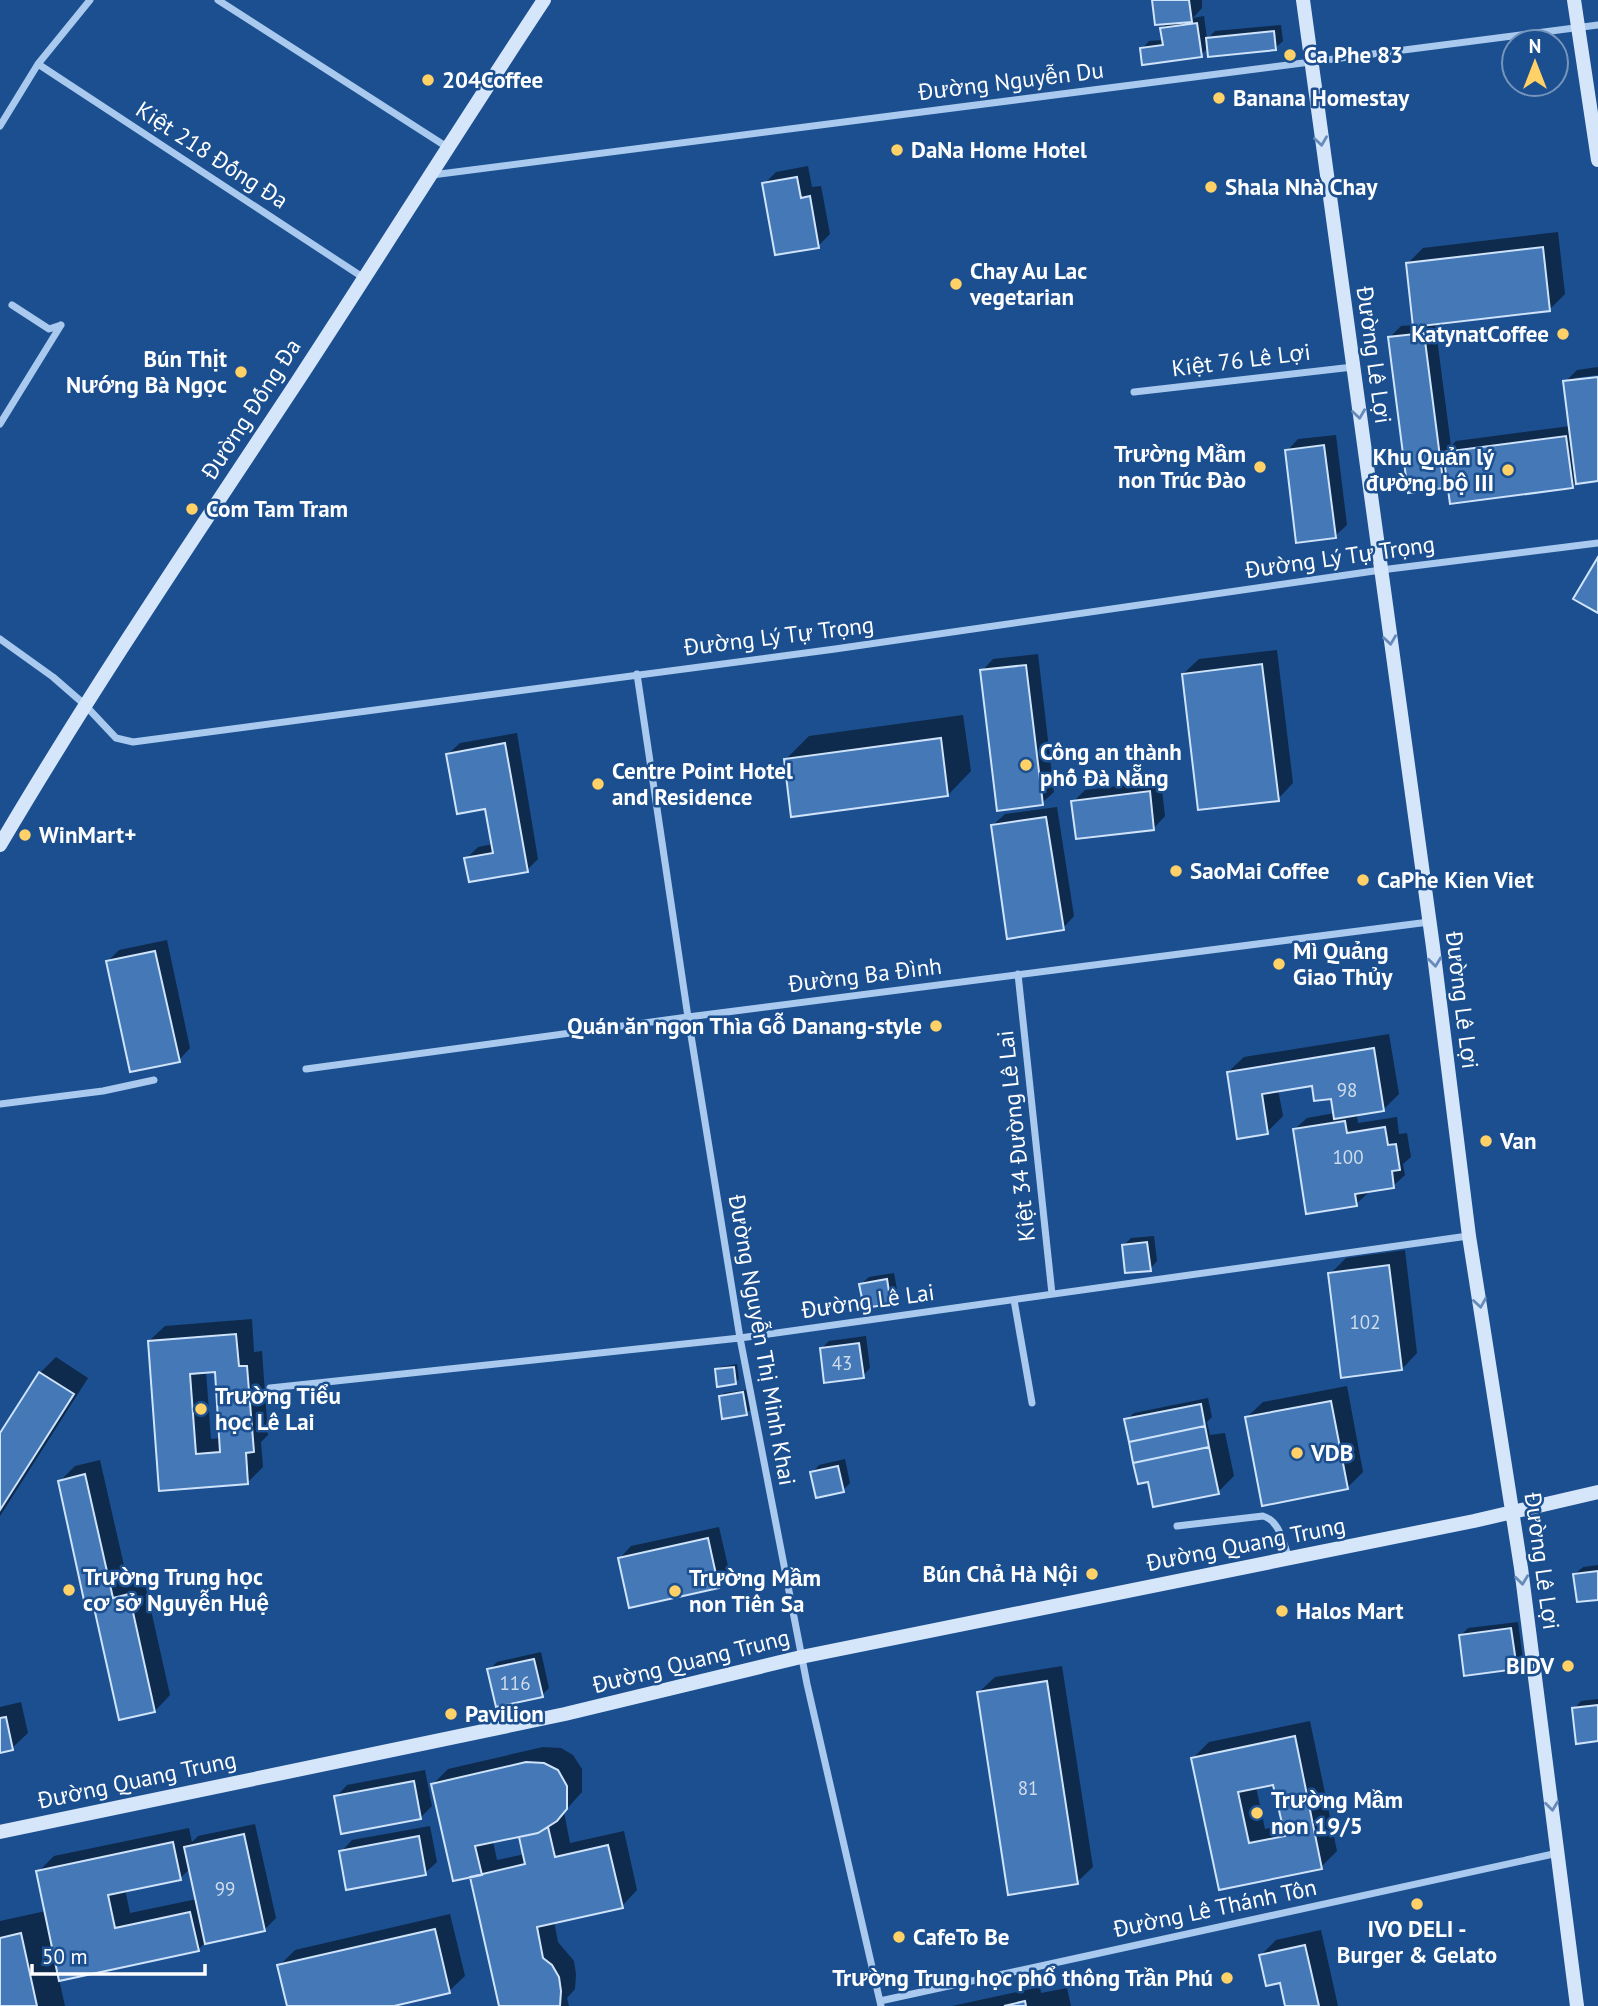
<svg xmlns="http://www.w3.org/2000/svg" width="1598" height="2006" font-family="'PT Sans',sans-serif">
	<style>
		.shadow { fill: #0007; fill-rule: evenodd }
		.building { fill: #4478b7; stroke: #cfe3fa; stroke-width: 2; fill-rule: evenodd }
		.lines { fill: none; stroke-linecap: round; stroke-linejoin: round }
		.street { stroke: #a9c9ee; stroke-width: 7 }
		.secondary { stroke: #d6e6fa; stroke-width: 14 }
		.oneway { stroke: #668bba }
		.poi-dot { fill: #ffd166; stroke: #1b4f8f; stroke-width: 2.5 }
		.labels { text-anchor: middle; stroke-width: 5; stroke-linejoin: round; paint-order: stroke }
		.number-label { font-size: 19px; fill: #d0dded }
		.poi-label { font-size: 23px; font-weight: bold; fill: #fff; stroke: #1b4f8f; text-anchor: start }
		.street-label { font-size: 23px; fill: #fff; stroke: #1b4f8f }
	</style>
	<rect width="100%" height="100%" fill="#1b4f8f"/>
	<path class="shadow" d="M1154 0H1202V8L1193 18 1204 16 1207 39 1215 31 1281 25 1283 41 1275 48 1209 47 1201 55 1142 49 1149 41 1164 40 1162 28 1168 22Z
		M808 166 812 187 821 186 830 234 818 246 764 184 776 172Z
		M1558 232 1565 294 1549 310 1435 323 1451 446 1456 441 1570 426 1565 382 1577 370 1598 367V375L1575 378V381L1598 378V479L1576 482 1572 486 1449 481 1443 486 1389 338 1401 326 1415 325 1408 263 1423 248Z
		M1336 435 1347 525 1335 536 1287 451 1298 439Z
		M1277 650 1293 783 1278 799 1183 674 1199 659Z
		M1038 654 1054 792 1042 803 982 671 993 659Z
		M963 715 971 771 948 795 785 760 809 736Z
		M517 733 538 859 527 870 466 859 478 847 493 844 487 807 448 754 460 743Z
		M1161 781 1165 816 1154 828 1073 802 1085 790Z
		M1057 807 1074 916 1063 928 993 825 1005 814Z
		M167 940 190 1048 179 1060 107 962 119 950Z
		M1389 1034 1399 1094 1383 1110 1357 1114 1358 1123 1397 1117 1399 1134 1407 1133 1411 1157 1403 1164 1405 1175 1393 1186 1367 1190 1368 1193 1356 1204 1295 1129 1307 1118 1335 1113 1333 1097 1313 1084 1278 1089 1283 1116 1267 1132 1228 1072 1244 1057Z
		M1154 1236 1157 1261 1150 1269 1124 1245 1131 1238Z
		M1405 1250 1417 1353 1402 1369 1330 1274 1346 1258Z
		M894 1273 898 1295 891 1302 861 1284 869 1277Z
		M252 1319 254 1352 262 1351 268 1435 261 1442 263 1467 248 1482 161 1489 149 1341 165 1326ZM217 1370 221 1438 211 1439 206 1371Z
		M866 1336 870 1368 863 1376 822 1348 829 1341Z
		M56 1357 88 1378 0 1516V1436L40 1373Z
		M737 1364 739 1379 736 1382 717 1370 720 1367Z
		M1347 1386 1363 1472 1347 1488 1247 1417 1263 1402Z
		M746 1390 750 1410 746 1414 720 1397 724 1393Z
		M1208 1398 1212 1417 1207 1422 1210 1435 1225 1433 1234 1476 1218 1492 1150 1480 1126 1420 1134 1413Z
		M845 1459 850 1483 843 1490 812 1473 819 1465Z
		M100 1460 128 1583 144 1579 170 1695 155 1711 94 1601 60 1481 75 1466Z
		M719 1527 730 1575 718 1587 620 1558 631 1546Z
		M1598 1565V1598L1575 1574 1583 1567Z
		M1518 1622 1523 1660 1516 1668 1461 1635 1468 1628Z
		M541 1652 549 1688 542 1695 489 1670 497 1662Z
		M1062 1666 1093 1867 1077 1882 979 1692 995 1677Z
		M1598 1699V1740L1574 1709 1581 1701Z
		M21 1702 28 1733 12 1748 0 1751V1707Z
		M1310 1721 1337 1851 1321 1867 1220 1888 1193 1758 1209 1742ZM1275 1783 1284 1825 1265 1829 1256 1787Z
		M543 1747 561 1748 573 1755 582 1769V1792L564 1812 570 1843 624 1831 637 1890 622 1906 554 1921 558 1942 574 1961 576 1974 575 1989 567 1998 569 2006H501L472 1875 433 1784 448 1769ZM520 1835 525 1854 497 1860 493 1841Z
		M425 1770 432 1806 420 1818 336 1797 347 1785Z
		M255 1824 276 1918 264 1930 206 1942 198 1950 59 1979 65 2006H0V1921L46 1911 38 1872 54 1856 189 1828 192 1842 198 1836ZM191 1868 197 1899 130 1913 125 1889 180 1878Z
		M430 1826 437 1862 425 1873 341 1852 352 1840Z
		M450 1914 465 1976 449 1991 387 2006H289L279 1966 295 1950Z
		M1321 1930 1338 2006H1287L1281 1981 1261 1955 1276 1940Z
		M1040 1987 1041 1993 1067 1988 1071 2006H952Z"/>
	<path class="building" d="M1152 0H1189L1192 22 1155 25Z
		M1197 23 1202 57 1142 65 1140 48 1163 45 1160 28Z
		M1274 31 1276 50 1208 57 1206 38Z
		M797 177 801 198 810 196 819 248 775 255 762 183Z
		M1543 247 1550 311 1413 327 1406 263Z
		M1424 333 1444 488 1408 493 1388 337Z
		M1598 377V481L1576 484 1563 381Z
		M1566 436 1573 488 1450 504 1443 452Z
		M1324 445 1336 538 1296 543 1285 450Z
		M1598 557V613L1573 599Z
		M1262 664 1279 801 1198 810 1182 674Z
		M1026 665 1043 805 997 811 980 670Z
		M941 738 948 796 791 817 784 759Z
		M505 743 528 872 469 882 464 858 493 853 485 809 457 814 446 754Z
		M1150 791 1154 830 1076 839 1071 801Z
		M1046 817 1064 930 1007 939 991 825Z
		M155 951 180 1062 130 1072 106 961Z
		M1374 1048 1384 1111 1334 1119 1331 1099 1314 1101 1312 1086 1262 1094 1268 1134 1237 1139 1227 1072Z
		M1345 1121 1347 1133 1385 1127 1388 1145 1396 1144 1400 1170 1392 1171 1394 1188 1355 1194 1357 1206 1306 1214 1293 1129Z
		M1147 1242 1151 1271 1125 1273 1122 1245Z
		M1389 1265 1402 1370 1341 1378 1328 1273Z
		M887 1279 891 1304 864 1308 859 1284Z
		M236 1334 239 1366H247L254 1452 246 1453 248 1484 159 1491 148 1341ZM215 1372 220 1452 196 1454 190 1374Z
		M859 1343 864 1378 824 1383 820 1348Z
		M734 1367 736 1384 717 1387 715 1369Z
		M39 1372 74 1394 0 1510V1433Z
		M743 1392 747 1415 722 1419 719 1396Z
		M1331 1401 1348 1489 1262 1506 1245 1417Z
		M1201 1404 1205 1426 1129 1442 1124 1419Z
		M1205 1426 1209 1447 1133 1463 1129 1442Z
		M1209 1447 1219 1494 1153 1507 1148 1482 1138 1484 1133 1463Z
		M838 1466 844 1492 816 1498 810 1472Z
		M85 1474 113 1598 129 1594 155 1712 119 1720 93 1603 85 1605 58 1481Z
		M708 1538 719 1588 629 1608 618 1558Z
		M1598 1571V1600L1577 1602 1573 1574Z
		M1511 1628 1517 1669 1464 1676 1459 1635Z
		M534 1659 543 1697 496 1707 487 1669Z
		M1047 1681 1078 1884 1008 1895 977 1692Z
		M1598 1705V1741L1576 1744 1572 1708Z
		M6 1717 13 1750 0 1753V1718Z
		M1295 1736 1322 1869 1219 1890 1191 1758ZM1273 1785 1285 1836 1249 1843 1238 1792Z
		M526 1762 544 1763 558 1770 567 1786V1809L557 1821 538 1833 475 1846 482 1875 453 1881 431 1784Z
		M414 1781 421 1819 341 1834 334 1796Z
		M548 1827 555 1857 608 1845 623 1908 537 1927 543 1958 552 1965 559 1977 561 1991 560 2006H499L470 1877 525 1864 519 1837 538 1833Z
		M244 1834 265 1931 205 1944 184 1847Z
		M419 1836 426 1875 346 1890 339 1851Z
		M173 1842 181 1880 108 1895 115 1928 190 1912 199 1951 59 1981 36 1871Z
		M435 1929 450 1993 394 2006H287L277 1965Z
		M21 1933 37 2006H0V1938Z
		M1305 1945 1319 2006H1285L1280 1983 1266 1986 1259 1955Z
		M1025 2001 1026 2006H1004Z"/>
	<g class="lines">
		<path class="street" d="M218 0 447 147
			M38 64 364 278
			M0 126 38 64 90 0
			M432 175 1598 25
			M12 305 49 329 61 325
			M1134 392 1353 367
			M0 424 61 325
			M0 639 53 677 84 704 116 738 133 742 835 649 1381 570 1598 543
			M637 674 688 1017 740 1338 807 1684 881 2006
			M1018 974 1052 1294
			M306 1069 688 1017 1429 922
			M0 1104 103 1091 154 1080
			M1014 1300 1032 1403
			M270 1388 740 1338 1468 1236
			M1177 1526 1263 1516C1280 1521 1283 1543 1289 1558
			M880 2001 1558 1853"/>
		<path class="secondary" d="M1303 0 1433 947 1469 1236 1521 1568 1577 2006
			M1574 0 1598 160
			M0 845C93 687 196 535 297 382 380 255 460 127 544 0
			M0 1832 565 1714 801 1657 1474 1521 1598 1492"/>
	</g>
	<defs><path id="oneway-chevron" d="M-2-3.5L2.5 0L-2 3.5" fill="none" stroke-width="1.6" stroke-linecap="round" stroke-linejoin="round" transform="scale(1.75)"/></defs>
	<g class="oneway">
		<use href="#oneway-chevron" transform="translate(1321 141) rotate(82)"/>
		<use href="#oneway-chevron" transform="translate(1359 414) rotate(82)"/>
		<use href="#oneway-chevron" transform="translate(1390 640) rotate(82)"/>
		<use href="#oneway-chevron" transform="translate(1435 962) rotate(83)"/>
		<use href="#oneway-chevron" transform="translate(1480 1303) rotate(81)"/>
		<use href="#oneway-chevron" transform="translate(1522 1580) rotate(83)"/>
		<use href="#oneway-chevron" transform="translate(1552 1806) rotate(83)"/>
	</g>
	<g class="poi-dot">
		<circle cx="1290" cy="55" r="7"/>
		<circle cx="428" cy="80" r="7"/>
		<circle cx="1219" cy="98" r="7"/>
		<circle cx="897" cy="150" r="7"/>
		<circle cx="1211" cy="187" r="7"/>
		<circle cx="956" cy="284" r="7"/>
		<circle cx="1563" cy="334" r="7"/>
		<circle cx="241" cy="372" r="7"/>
		<circle cx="1260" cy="467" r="7"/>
		<circle cx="1508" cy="470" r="7"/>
		<circle cx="192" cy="509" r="7"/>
		<circle cx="1026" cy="765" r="7"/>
		<circle cx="598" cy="784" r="7"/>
		<circle cx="25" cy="835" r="7"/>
		<circle cx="1176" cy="871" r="7"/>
		<circle cx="1363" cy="880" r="7"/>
		<circle cx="1279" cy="964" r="7"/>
		<circle cx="936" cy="1026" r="7"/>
		<circle cx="1486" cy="1141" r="7"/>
		<circle cx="201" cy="1409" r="7"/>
		<circle cx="1297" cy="1453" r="7"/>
		<circle cx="1092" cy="1574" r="7"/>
		<circle cx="69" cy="1590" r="7"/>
		<circle cx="675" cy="1591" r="7"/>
		<circle cx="1282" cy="1611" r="7"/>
		<circle cx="1568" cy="1666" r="7"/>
		<circle cx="451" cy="1714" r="7"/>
		<circle cx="1257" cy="1813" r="7"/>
		<circle cx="1417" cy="1904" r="7"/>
		<circle cx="899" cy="1937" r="7"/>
		<circle cx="1227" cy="1978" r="7"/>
	</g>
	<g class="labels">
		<g class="number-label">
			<text x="1347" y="1097">98</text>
			<text x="1348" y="1164">100</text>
			<text x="1365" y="1329">102</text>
			<text x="842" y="1370">43</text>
			<text x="515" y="1690">116</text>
			<text x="1028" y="1795">81</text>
			<text x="225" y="1896">99</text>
		</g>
		<g class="poi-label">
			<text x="1304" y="63">Ca Phe 83</text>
			<text x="442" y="88">204Coffee</text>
			<text x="1233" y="106">Banana Homestay</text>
			<text x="911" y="158">DaNa Home Hotel</text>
			<text x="1225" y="195">Shala Nhà Chay</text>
			<text x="970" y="279">Chay Au Lac<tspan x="970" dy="26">vegetarian</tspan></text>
			<text x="1549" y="342" text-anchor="end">KatynatCoffee</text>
			<text x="227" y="367" text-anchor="end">Bún Thịt<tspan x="227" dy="26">Nướng Bà Ngọc</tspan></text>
			<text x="1246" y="462" text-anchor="end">Trường Mầm<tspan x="1246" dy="26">non Trúc Đào</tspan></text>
			<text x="1494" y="465" text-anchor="end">Khu Quản lý<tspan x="1494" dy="26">đường bộ III</tspan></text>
			<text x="206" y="517">Com Tam Tram</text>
			<text x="1040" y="760">Công an thành<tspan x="1040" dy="26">phố Đà Nẵng</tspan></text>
			<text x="612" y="779">Centre Point Hotel<tspan x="612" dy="26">and Residence</tspan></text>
			<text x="39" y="843">WinMart+</text>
			<text x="1190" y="879">SaoMai Coffee</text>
			<text x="1377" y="888">CaPhe Kien Viet</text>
			<text x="1293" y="959">Mì Quảng<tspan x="1293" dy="26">Giao Thủy</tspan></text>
			<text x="922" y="1034" text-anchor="end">Quán ăn ngon Thìa Gỗ Danang-style</text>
			<text x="1500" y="1149">Van</text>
			<text x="215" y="1404">Trường Tiểu<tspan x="215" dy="26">học Lê Lai</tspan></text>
			<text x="1311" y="1461">VDB</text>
			<text x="1078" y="1582" text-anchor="end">Bún Chả Hà Nội</text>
			<text x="83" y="1585">Trường Trung học<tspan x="83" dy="26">cơ sở Nguyễn Huệ</tspan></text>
			<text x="689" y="1586">Trường Mầm<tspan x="689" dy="26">non Tiên Sa</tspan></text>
			<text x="1296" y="1619">Halos Mart</text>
			<text x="1554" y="1674" text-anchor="end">BIDV</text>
			<text x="465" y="1722">Pavilion</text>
			<text x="1271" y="1808">Trường Mầm<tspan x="1271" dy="26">non 19/5</tspan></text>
			<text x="1417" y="1937" text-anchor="middle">IVO DELI -<tspan x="1417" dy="26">Burger &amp; Gelato</tspan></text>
			<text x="913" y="1945">CafeTo Be</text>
			<text x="1213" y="1986" text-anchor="end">Trường Trung học phổ thông Trần Phú</text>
		</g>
		<g class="street-label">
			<text transform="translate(1011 81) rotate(-7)" y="8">Đường Nguyễn Du</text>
			<text transform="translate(212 155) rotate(33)" y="8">Kiệt 218 Đống Đa</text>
			<text transform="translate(1374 355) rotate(82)" y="8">Đường Lê Lợi</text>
			<text transform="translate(1241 360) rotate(-7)" y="8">Kiệt 76 Lê Lợi</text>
			<text transform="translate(251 409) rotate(-57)" y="8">Đường Đống Đa</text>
			<text transform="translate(1340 557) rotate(-8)" y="8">Đường Lý Tự Trọng</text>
			<text transform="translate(779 636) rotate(-7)" y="8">Đường Lý Tự Trọng</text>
			<text transform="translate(865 975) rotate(-7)" y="8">Đường Ba Đình</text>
			<text transform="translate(1462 1000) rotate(83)" y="8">Đường Lê Lợi</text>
			<text transform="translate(1016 1136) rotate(-96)" y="8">Kiệt 34 Đường Lê Lai</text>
			<text transform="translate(868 1301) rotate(-8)" y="8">Đường Lê Lai</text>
			<text transform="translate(762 1340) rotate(80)" y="8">Đường Nguyễn Thị Minh Khai</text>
			<text transform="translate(1246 1544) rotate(-11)" y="8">Đường Quang Trung</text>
			<text transform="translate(1542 1561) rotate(82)" y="8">Đường Lê Lợi</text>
			<text transform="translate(691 1661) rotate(-14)" y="8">Đường Quang Trung</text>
			<text transform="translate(137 1780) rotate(-12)" y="8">Đường Quang Trung</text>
			<text transform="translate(1215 1908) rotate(-12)" y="8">Đường Lê Thánh Tôn</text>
		</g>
	</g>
	<g transform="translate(1535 63)"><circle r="33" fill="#1b4f8f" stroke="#7695bc" stroke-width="2"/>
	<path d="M0-5L12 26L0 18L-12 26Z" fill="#ffd166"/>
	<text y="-10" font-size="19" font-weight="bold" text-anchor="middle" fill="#ffffff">N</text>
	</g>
	<path d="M32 1964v10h173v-10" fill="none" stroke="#ffffff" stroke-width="3.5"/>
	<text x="42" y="1964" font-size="21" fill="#ffffff" stroke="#1b4f8f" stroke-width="5" paint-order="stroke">50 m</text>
</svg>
